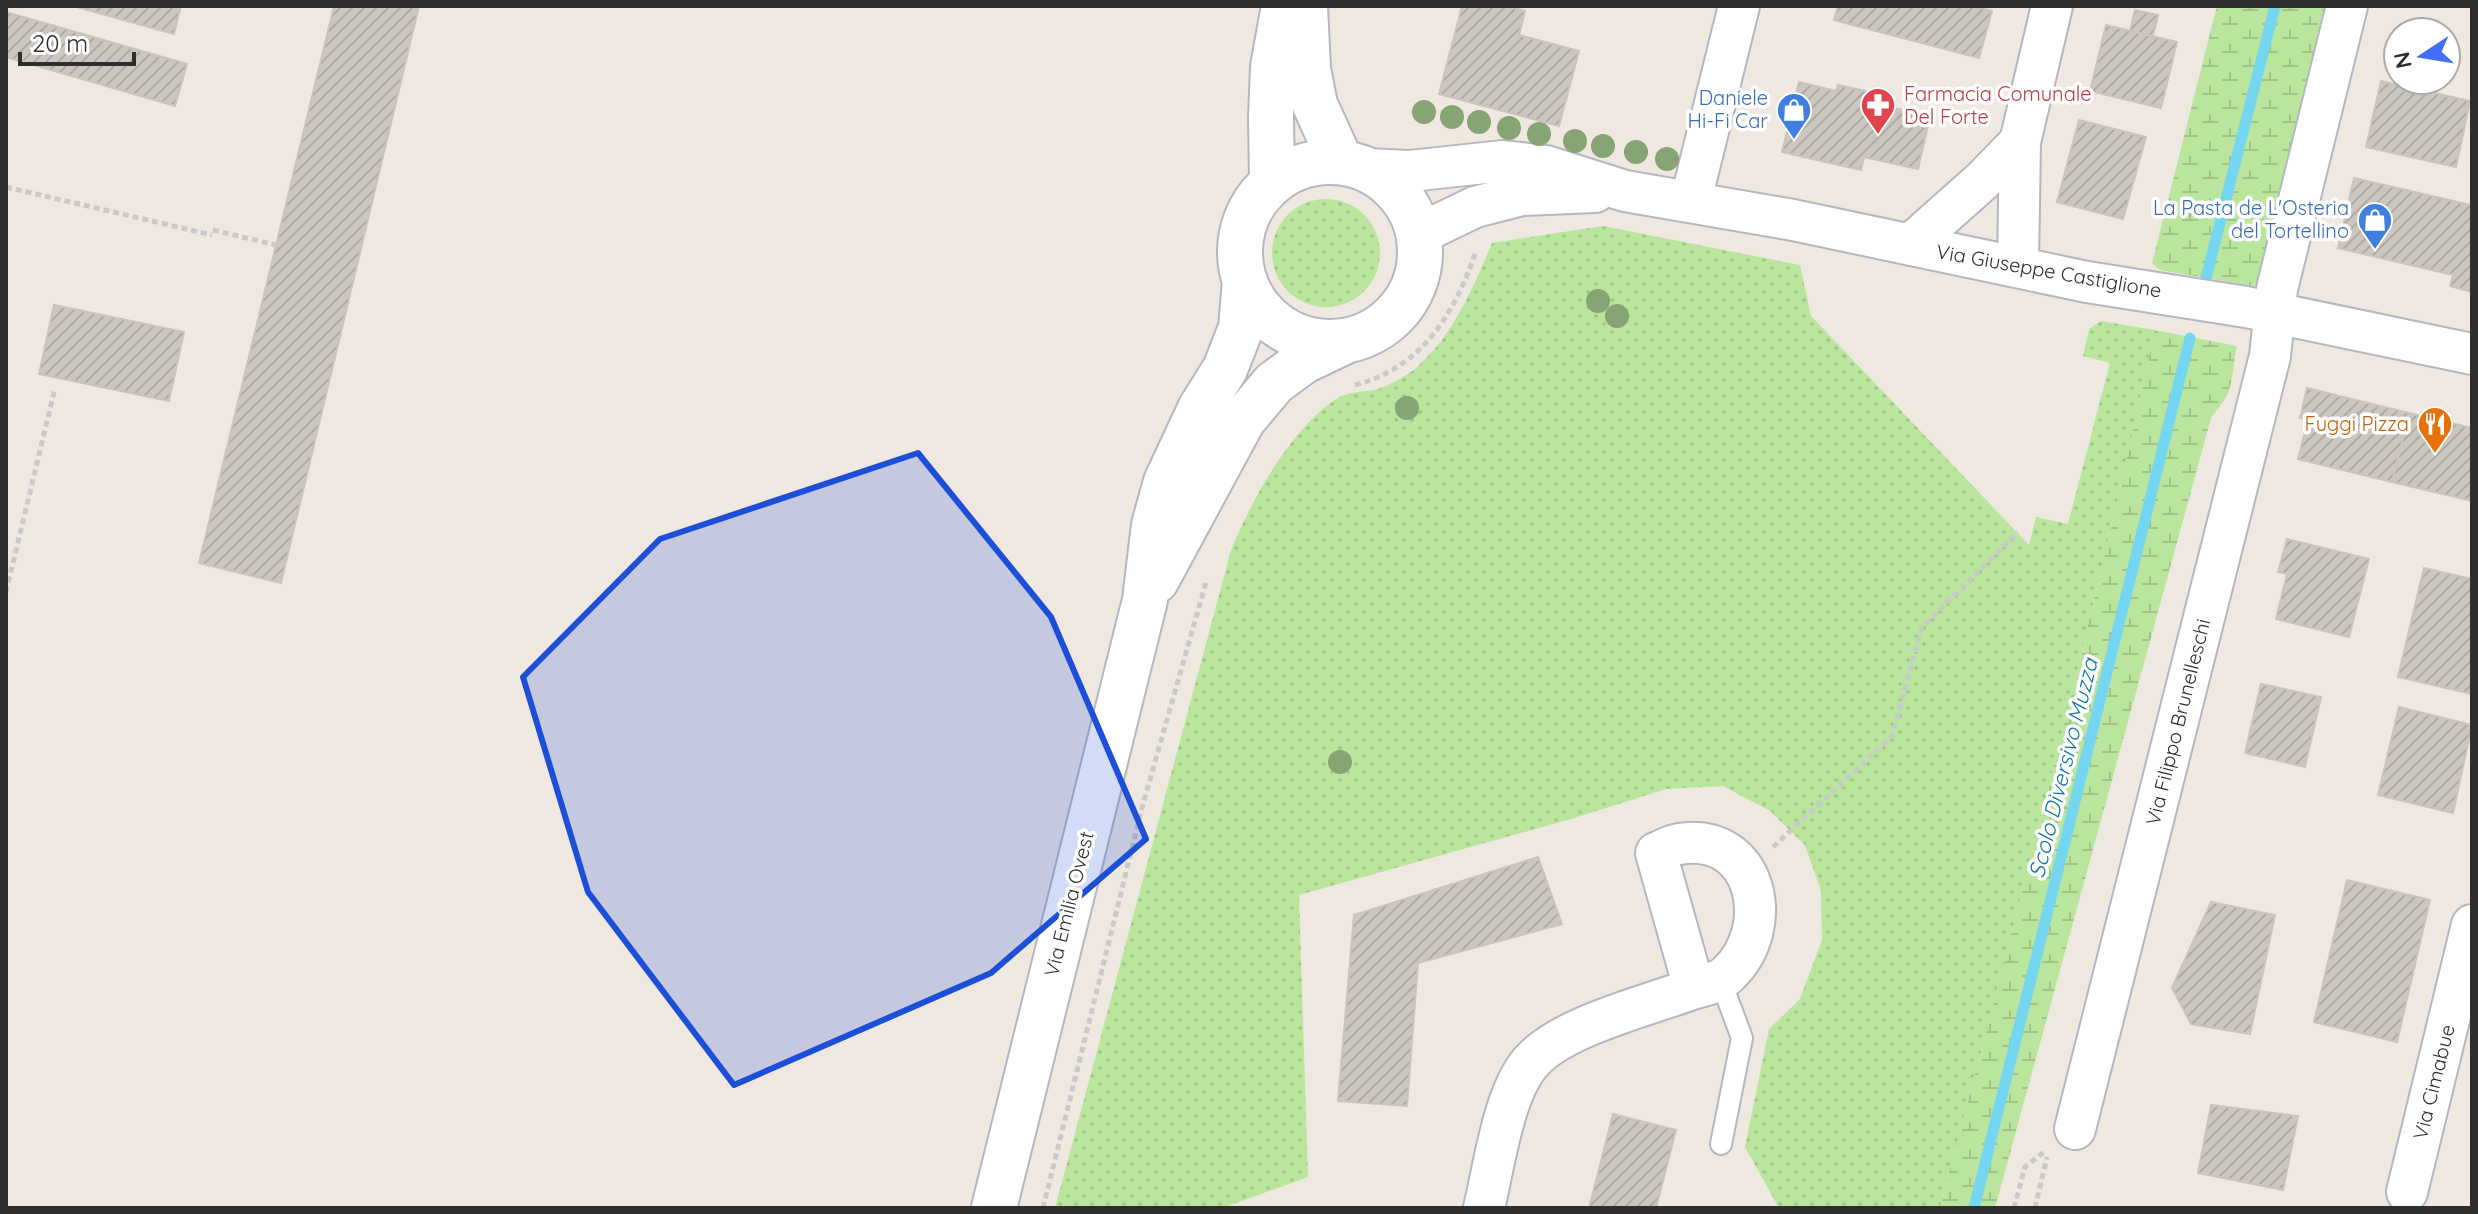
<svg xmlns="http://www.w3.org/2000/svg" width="2478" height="1214" font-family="Quicksand,sans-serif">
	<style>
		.grass { fill: url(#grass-dots) }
		.wetland { fill: url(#wetland-marsh) }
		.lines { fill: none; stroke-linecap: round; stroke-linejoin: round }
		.stream { stroke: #74d6f0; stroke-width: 11 }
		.building { fill: url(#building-hatch); stroke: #cbc4ba; stroke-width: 2 }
		.lane-casing { stroke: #b4b7c1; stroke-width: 24 }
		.street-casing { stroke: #b4b7c1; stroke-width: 44 }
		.secondary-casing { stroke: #b4b7c1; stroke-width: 48 }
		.path { stroke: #c9c9c9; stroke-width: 5; stroke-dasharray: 6 4; stroke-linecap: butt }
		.lane { stroke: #fff; stroke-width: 20 }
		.street { stroke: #fff; stroke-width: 40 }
		.secondary { stroke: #fff; stroke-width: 44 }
		.tree { fill: #86a474 }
		.marked { fill: #1d4ed8; fill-opacity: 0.2; stroke: #1d4ed8; stroke-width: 6; stroke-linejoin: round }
		.labels { text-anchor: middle; stroke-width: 7; stroke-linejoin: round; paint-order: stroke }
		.health-label { font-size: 20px; fill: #be3a42; stroke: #fff; text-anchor: start }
		.shop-label { font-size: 20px; fill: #366cbe; stroke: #fff; text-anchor: end }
		.street-label { font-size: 20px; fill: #2e2e2e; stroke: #fff }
		.food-label { font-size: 20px; fill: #c56008; stroke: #fff; text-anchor: end }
		.water-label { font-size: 22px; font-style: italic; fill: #0d77a2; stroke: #fff }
	</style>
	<defs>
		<pattern id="grass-dots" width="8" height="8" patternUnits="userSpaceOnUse" patternTransform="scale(2)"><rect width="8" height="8" fill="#b9e59d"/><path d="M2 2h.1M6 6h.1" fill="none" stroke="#9fc588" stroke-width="1.8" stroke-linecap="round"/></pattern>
		<pattern id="wetland-marsh" width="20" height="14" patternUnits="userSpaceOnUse" patternTransform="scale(2)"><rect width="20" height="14" fill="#b9e59d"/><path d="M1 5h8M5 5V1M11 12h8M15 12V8" fill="none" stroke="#9fc588"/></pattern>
		<pattern id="building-hatch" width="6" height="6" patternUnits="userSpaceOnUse" patternTransform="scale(2)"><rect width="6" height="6" fill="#cbc6bf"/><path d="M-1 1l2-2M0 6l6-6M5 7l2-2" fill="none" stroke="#afaaa4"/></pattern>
	</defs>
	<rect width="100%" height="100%" fill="#efe8e1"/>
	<path class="grass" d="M1272 253a54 54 0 1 1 108 0a54 54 0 1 1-108 0Z
		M1603 226 1800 265 1811 316 2029 545 2036 517 2068 524 2110 363 2083 356 2089 329 2101 321 2155 330C2092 625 2017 916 1940 1208H1779L1745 1147 1769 1029 1800 999 1822 940 1821 891 1805 845 1770 811 1723 786 1666 789 1571 819 1299 895 1308 1177 1222 1208H1055L1230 554C1247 506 1296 419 1342 396 1352 391 1366 392 1378 389 1389 385 1407 376 1416 368 1453 336 1473 288 1492 243Z"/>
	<path class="wetland" d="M2217 6H2335L2269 273 2253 286 2160 270 2152 263Z
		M2155 330 2237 346C2233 361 2234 376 2229 390 2226 400 2217 409 2211 418L1995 1208H1940C2017 916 2092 625 2155 330Z"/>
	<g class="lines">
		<path class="stream" d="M2206 278 2275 6
			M1974 1208 2190 338"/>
	</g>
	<path class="building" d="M73 6H181L174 34Z
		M334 6H419L281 583 199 563Z
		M1462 6H1507L1525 11 1519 35 1579 51 1559 126 1439 94Z
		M1838 6H1973L1992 11 1979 58 1834 20Z
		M2135 10 2158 15 2153 36 2130 31Z
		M6 12 187 64 175 106 6 57Z
		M2106 25 2177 42 2161 108 2090 91Z
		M2381 81 2470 101 2456 167 2366 147Z
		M1799 82 1836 91 1838 85 1879 94 1876 104 1930 116 1918 169 1864 157 1861 170 1782 152Z
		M2079 120 2146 137 2123 219 2057 202Z
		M2354 178 2471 205 2468 215 2472 216V292L2450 286 2453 275 2338 248Z
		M54 305 184 332 169 401 39 374Z
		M2307 388 2409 413 2392 482 2298 459 2308 420 2300 418Z
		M2409 413 2472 428V501L2392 482Z
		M2287 539 2369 559 2349 637 2276 619 2287 574 2278 572Z
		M2424 568 2472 579V694L2398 677Z
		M2261 684 2321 697 2305 767 2245 753Z
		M2399 707 2472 725 2453 813 2378 795Z
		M1538 857 1562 924 1418 963 1407 1106 1338 1101 1354 915Z
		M2347 880 2430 900 2397 1042 2314 1022Z
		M2211 902 2275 915 2250 1034 2191 1024 2172 988Z
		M2211 1105 2298 1116 2283 1190 2198 1173Z
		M1613 1114 1676 1130 1656 1208H1589Z"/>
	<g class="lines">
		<g class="lane-casing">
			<path id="lane" d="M1720 979 1742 1038 1721 1144"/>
		</g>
		<g class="street-casing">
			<path id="street" d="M1366 169 1410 171 1503 161 1546 166 1625 191 1793 220 2087 282 2246 307 2472 354
				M1691 200 1739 6
				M1419 234 1475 207 1522 195 1595 192
				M1910 245 1982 181 2020 142
				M2018 265 2020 142 2052 6
				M2075 1129 2270 356 2277 289 2347 6
				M2407 1192 2472 925
				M1484 1208C1494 1167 1503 1095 1530 1063 1560 1027 1643 1007 1689 990 1701 986 1719 983 1728 974 1778 927 1757 831 1679 844 1671 845 1663 850 1656 853L1694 988"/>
		</g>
		<g class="secondary-casing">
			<path id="secondary" d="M1305 6 1308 69 1315 105 1341 162
				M1240 252a90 90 0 1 1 180 0a90 90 0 1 1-180 0Z
				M1272 182 1271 117 1273 67 1284 6
				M1156 581 1243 420 1274 383 1304 361 1344 342
				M994 1208 1145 600 1154 525 1166 482 1200 409 1225 369 1241 328 1245 281"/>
		</g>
		<path class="path" d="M6 187 212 235
			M213 230 276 245
			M1355 385C1422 368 1455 313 1476 251
			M6 592 55 388
			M1773 847 1892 736 1922 627 2018 532
			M1043 1208 1143 804 1207 579
			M2014 1208 2025 1167 2044 1152
			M2035 1208 2047 1157"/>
		<use href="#lane" class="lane"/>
		<use href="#street" class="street"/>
		<use href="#secondary" class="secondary"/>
	</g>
	<g class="tree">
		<circle cx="1424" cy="112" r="12"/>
		<circle cx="1452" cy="117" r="12"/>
		<circle cx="1479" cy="122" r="12"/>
		<circle cx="1509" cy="128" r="12"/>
		<circle cx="1539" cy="134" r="12"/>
		<circle cx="1575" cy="141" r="12"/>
		<circle cx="1603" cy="146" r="12"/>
		<circle cx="1636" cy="152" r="12"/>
		<circle cx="1667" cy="159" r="12"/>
		<circle cx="1598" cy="301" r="12"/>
		<circle cx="1617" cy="316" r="12"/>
		<circle cx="1407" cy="408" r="12"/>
		<circle cx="1340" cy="762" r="12"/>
	</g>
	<path class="marked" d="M918 453 1051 617 1146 839 991 973 734 1085 588 892 523 677 660 539Z"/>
	<defs>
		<g id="pharmacy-pin" transform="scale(1.8)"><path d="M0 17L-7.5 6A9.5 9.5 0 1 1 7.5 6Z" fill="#e0444e" stroke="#fff"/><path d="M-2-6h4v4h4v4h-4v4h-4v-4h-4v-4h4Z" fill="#fff"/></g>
		<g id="shop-pin" transform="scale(1.8)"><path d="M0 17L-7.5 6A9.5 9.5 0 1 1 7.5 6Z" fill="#3f7fe0" stroke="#fff"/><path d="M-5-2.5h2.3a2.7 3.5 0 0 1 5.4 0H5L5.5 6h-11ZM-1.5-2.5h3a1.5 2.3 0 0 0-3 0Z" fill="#fff"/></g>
		<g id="restaurant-pin" transform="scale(1.8)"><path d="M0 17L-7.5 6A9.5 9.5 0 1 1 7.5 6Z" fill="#e8710a" stroke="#fff"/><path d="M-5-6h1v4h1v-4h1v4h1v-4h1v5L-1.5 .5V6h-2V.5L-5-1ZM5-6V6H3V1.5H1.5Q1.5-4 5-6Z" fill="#fff"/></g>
	</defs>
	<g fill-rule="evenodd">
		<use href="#pharmacy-pin" x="1878" y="105"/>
		<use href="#shop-pin" x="1794" y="110"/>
		<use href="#shop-pin" x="2375" y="220"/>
		<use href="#restaurant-pin" x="2435" y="424"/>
	</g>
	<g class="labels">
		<g class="health-label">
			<text x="1904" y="101">Farmacia Comunale<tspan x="1904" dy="23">Del Forte</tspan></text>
		</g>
		<g class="shop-label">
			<text x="1768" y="105">Daniele<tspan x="1768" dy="23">Hi-Fi Car</tspan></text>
			<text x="2349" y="215">La Pasta de L'Osteria<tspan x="2349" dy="23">del Tortellino</tspan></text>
		</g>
		<g class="street-label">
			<text transform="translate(2049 271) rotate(10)" y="7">Via Giuseppe Castiglione</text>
			<text transform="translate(2178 722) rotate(-76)" y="7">Via Filippo Brunelleschi</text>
			<text transform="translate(1069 904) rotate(-76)" y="7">Via Emilia Ovest</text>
			<text transform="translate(2434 1082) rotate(-76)" y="7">Via Cimabue</text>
		</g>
		<g class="food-label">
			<text x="2409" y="431">Fuggi Pizza</text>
		</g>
		<g class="water-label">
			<text transform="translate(2063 768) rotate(-76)" y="8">Scolo Diversivo Muzza</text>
		</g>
	</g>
	<rect width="2478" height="1214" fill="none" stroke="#2e2e2e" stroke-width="16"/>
	<g transform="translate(2422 56) rotate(258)"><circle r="38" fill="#ffffff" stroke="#ababab" stroke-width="2"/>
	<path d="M0-6L14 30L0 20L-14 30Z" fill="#416efb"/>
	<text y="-12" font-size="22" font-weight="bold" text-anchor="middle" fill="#2e2e2e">N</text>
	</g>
	<path d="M20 52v12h114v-12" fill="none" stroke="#2e2e2e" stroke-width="4"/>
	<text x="32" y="52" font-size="24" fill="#2e2e2e" stroke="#ffffff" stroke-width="6" paint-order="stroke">20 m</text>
</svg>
